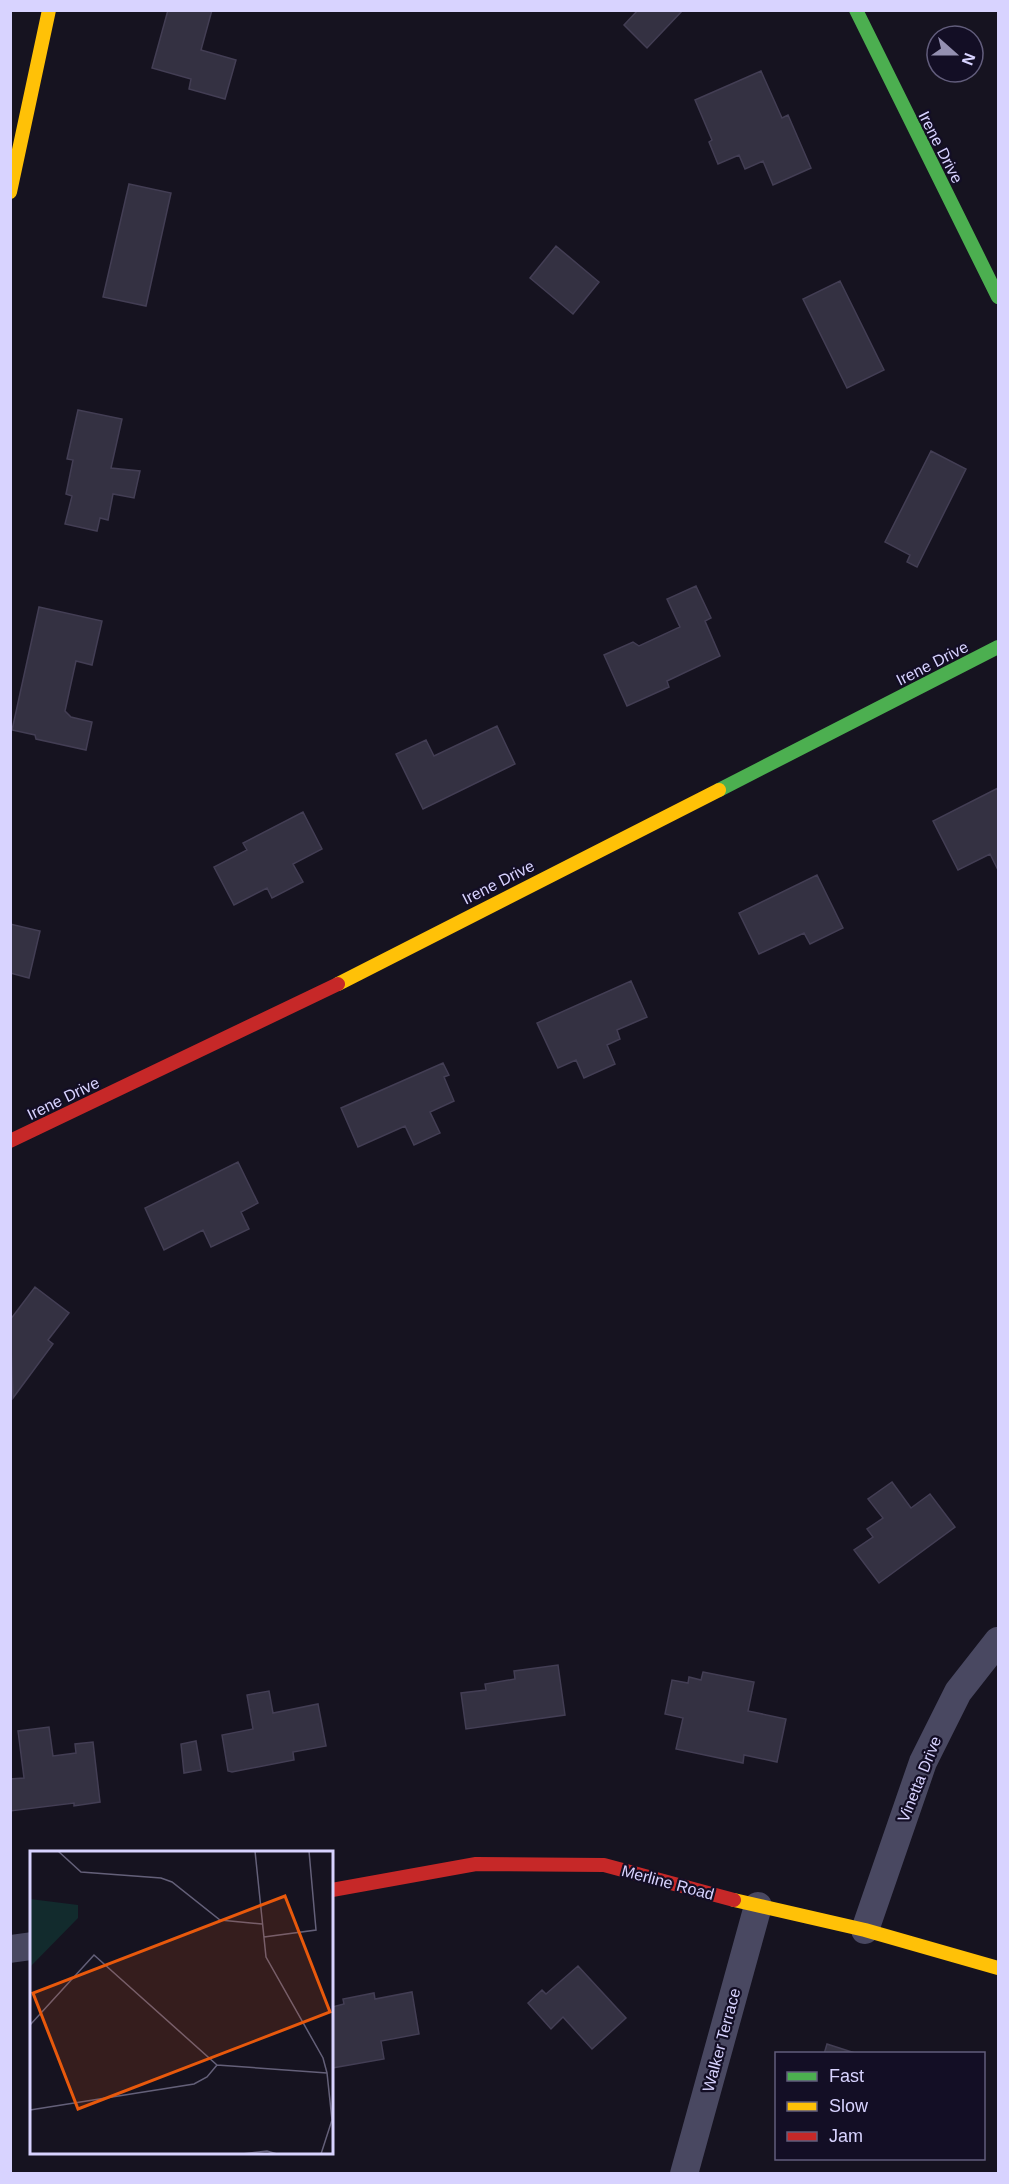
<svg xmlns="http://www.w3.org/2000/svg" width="1009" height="2184" font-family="Arial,sans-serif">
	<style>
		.building { fill: #343142; stroke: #433e54; stroke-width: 1.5 }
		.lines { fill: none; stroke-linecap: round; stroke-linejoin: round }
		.street { stroke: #494861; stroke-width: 28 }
		.fast { stroke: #4caf50; stroke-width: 14 }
		.slow { stroke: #ffc107; stroke-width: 14 }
		.jam { stroke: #c62828; stroke-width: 14 }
		.labels { text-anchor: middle; stroke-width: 4.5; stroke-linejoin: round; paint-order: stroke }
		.street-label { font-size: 16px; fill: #d8d3ff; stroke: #130e25 }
		.inset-road { fill: none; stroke: #646079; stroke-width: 1.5 }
		.view { fill: #e8590c; fill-opacity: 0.15; stroke: #e8590c; stroke-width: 3 }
		.inset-edge { fill: none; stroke: #d8d3ff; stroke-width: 3 }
	</style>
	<rect width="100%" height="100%" fill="#161320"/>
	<path class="building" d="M168 10H212L201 50 236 60 225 99 189 89 191 79 152 68Z
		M638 10H683L647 48 624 25Z
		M761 71 782 118 788 115 811 168 773 185 763 161 745 169 739 155 718 164 709 142 712 140 695 100Z
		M129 184 171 193 146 306 103 297Z
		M556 246 599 282 573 314 530 278Z
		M840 281 884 370 847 388 803 299Z
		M78 410 122 419 111 468 140 471 134 498 113 494 108 520 100 518 97 531 65 524 72 496 66 494 73 460 67 459Z
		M931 451 966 469 917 567 907 562 910 555 885 542Z
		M696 586 711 618 705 621 720 656 667 681 669 687 627 706 604 655 633 642 639 646 680 627 667 599Z
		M39 607 102 621 92 665 76 661 65 711 71 717 92 722 86 750 36 739 35 735 12 730Z
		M497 726 515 764 423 809 396 754 426 740 434 756Z
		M998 788V870L990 854 958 870 933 821Z
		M303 812 322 849 293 864 303 882 272 898 267 888 234 905 214 867 247 850 243 843Z
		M817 875 843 928 810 944 804 933 759 954 739 913Z
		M10 924 40 931 29 978 10 973Z
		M631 981 647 1017 617 1030 620 1039 607 1045 615 1064 584 1078 576 1060 558 1068 537 1023Z
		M443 1063 449 1075 444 1077 454 1101 430 1112 440 1133 414 1145 405 1126 358 1147 341 1108Z
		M238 1162 258 1203 241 1212 249 1229 211 1247 203 1230 164 1250 145 1208Z
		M35 1287 69 1313 48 1340 53 1344 13 1398 10 1320Z
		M892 1482 911 1508 930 1494 955 1527 879 1583 854 1550 873 1537 867 1529 883 1518 868 1499Z
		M558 1665 565 1715 466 1729 461 1693 486 1690 485 1684 515 1679 514 1671Z
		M703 1672 754 1682 748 1711 786 1719 777 1762 744 1755 743 1763 676 1749 683 1718 665 1714 672 1680 688 1683 689 1677 701 1680Z
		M269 1691 273 1713 318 1704 326 1746 293 1752 294 1760 232 1772 228 1771 222 1735 253 1729 247 1695Z
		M49 1727 53 1756 76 1753 75 1744 93 1742 100 1802 74 1806V1803L10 1811V1779L24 1778 18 1731Z
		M196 1741 201 1770 184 1773 181 1744Z
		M578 1966 626 2018 592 2049 563 2017 551 2029 528 2003 542 1990 546 1994Z
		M412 1992 419 2034 381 2041 384 2059 332 2068V2007L344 2004 343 1999 374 1993 375 1999Z
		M827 2044 858 2054H824Z"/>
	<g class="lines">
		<path class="street" d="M865 1930 923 1762 958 1692 998 1641
			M10 1949 32 1946
			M684 2174 758 1906"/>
		<path class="fast" d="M856 10 998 297
			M719 790 998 647"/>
		<path class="slow" d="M10 192 49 10
			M338 984 719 790
			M734 1900 865 1930 998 1968"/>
		<path class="jam" d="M10 1141 338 984
			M332 1890 476 1864 604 1865 734 1900"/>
	</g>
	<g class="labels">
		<g class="street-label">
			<text transform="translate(941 147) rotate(63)" y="6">Irene Drive</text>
			<text transform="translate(932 663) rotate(-27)" y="6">Irene Drive</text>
			<text transform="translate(498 882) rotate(-27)" y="6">Irene Drive</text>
			<text transform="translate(63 1098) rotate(-26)" y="6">Irene Drive</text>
			<text transform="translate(919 1779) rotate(-68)" y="6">Vinetta Drive</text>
			<text transform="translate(668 1882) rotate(15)" y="6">Merline Road</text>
			<text transform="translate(721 2040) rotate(-75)" y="6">Walker Terrace</text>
		</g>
	</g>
	<g transform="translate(30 1851)">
		<rect width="303" height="303" fill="#161320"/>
		<path d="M0 48 48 54V67L0 116Z" fill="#122b2d"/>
		<path class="inset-road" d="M28 0 51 21 131 27 142 31 190 69 232 73M225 0 236 106 293 207 297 222 302 269 291 303M234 86 286 79 279 0M0 174 64 104 187 214 297 222M0 259 164 233 177 226 187 214M212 303 237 300 247 303"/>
		<path class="view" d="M255 45 300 161 48 258 3 142Z"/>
		<rect width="303" height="303" class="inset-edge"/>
	</g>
	<rect width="1009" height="2184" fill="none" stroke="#d8d3ff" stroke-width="24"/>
	<rect x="775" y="2052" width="210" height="108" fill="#130e25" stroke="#625d7c" stroke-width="1.5"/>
	<rect x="787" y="2072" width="30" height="9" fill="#4caf50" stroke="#625d7c" stroke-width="1.5"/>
	<text x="829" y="2082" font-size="18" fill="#d8d3ff">Fast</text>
	<rect x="787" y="2102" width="30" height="9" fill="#ffc107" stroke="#625d7c" stroke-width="1.5"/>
	<text x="829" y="2112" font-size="18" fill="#d8d3ff">Slow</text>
	<rect x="787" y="2132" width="30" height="9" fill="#c62828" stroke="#625d7c" stroke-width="1.5"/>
	<text x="829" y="2142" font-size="18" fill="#d8d3ff">Jam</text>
	<g transform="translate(955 54) rotate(111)"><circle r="28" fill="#130e25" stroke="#625d7c" stroke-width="1.5"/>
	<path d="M0-4.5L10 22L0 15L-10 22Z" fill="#9490b1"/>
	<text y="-9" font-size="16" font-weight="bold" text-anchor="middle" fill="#d8d3ff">N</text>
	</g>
</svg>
